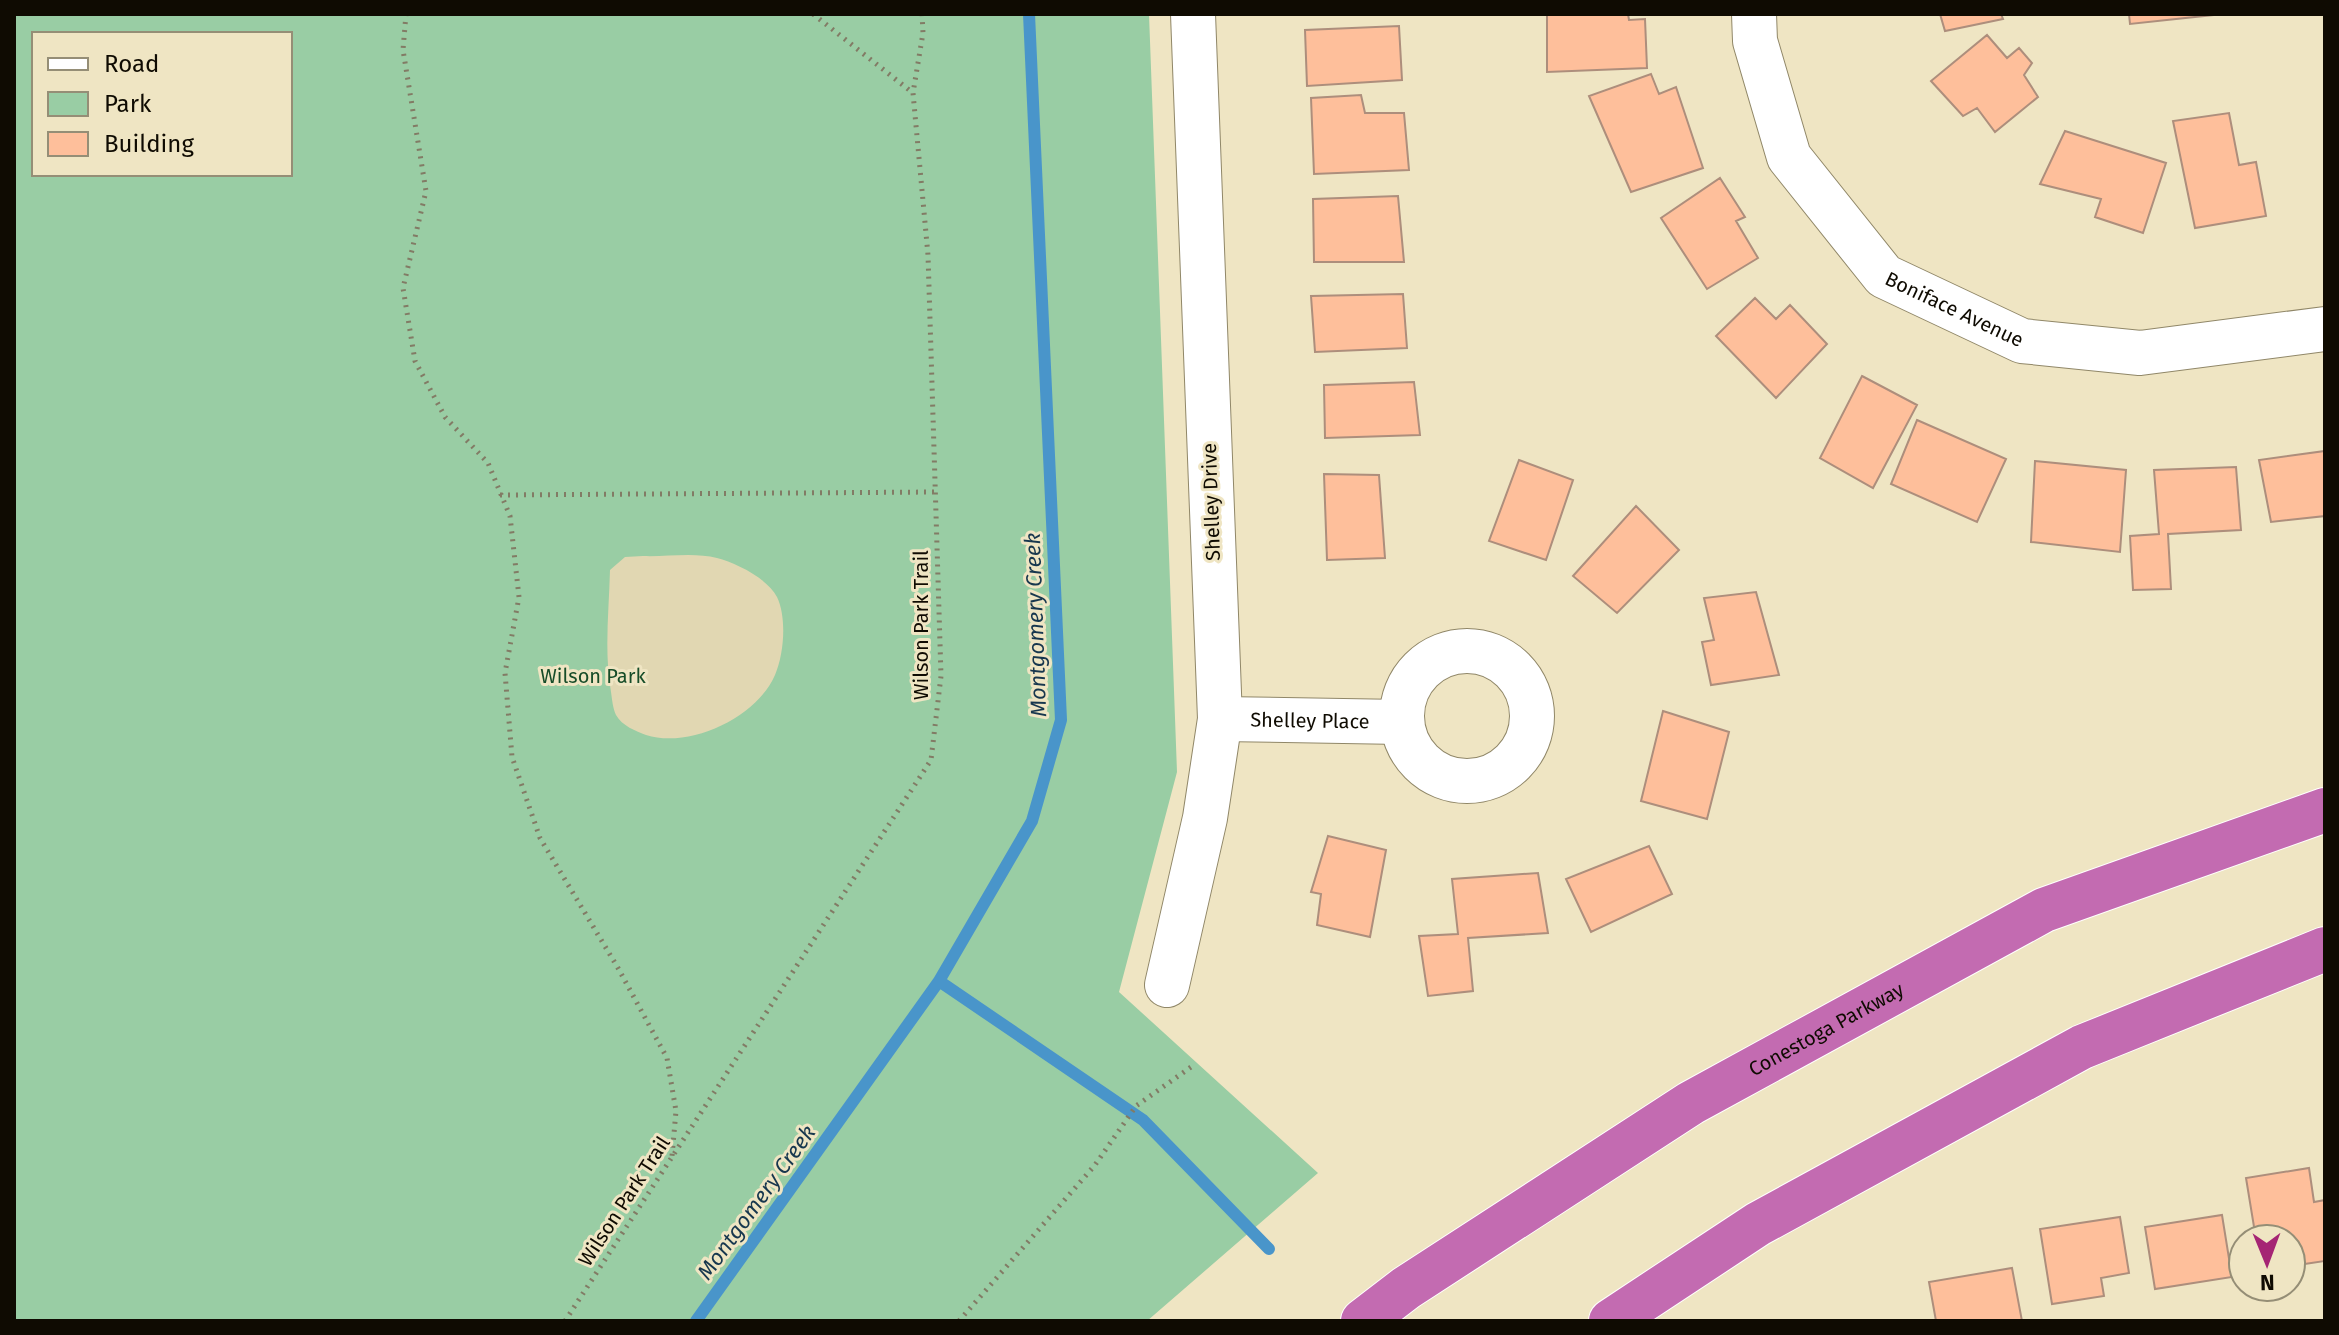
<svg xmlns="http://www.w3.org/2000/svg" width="2339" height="1335" font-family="'Fira Sans',sans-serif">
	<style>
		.green { fill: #99cda4; fill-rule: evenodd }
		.sand { fill: #e1d7b2 }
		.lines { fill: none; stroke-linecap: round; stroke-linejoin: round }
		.stream { stroke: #4995ca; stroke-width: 12 }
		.building { fill: #febf9b; stroke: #ad8e7c; stroke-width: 2 }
		.minor-casing { stroke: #908768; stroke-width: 46 }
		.motorway-casing { stroke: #fff; stroke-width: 46 }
		.path { stroke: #827b65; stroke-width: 5; stroke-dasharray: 2 6; stroke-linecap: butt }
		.minor { stroke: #fff; stroke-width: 44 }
		.motorway { stroke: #c36bb1; stroke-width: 44 }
		.labels { text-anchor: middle; stroke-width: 6; stroke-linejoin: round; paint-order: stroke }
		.street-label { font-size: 20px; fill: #0f0b02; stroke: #efe5c3 }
		.park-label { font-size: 20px; fill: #174d29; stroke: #efe5c3 }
		.water-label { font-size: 22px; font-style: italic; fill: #17374e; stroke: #efe5c3 }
	</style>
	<rect width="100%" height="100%" fill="#efe5c3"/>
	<path class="green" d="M14 14H1149L1177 772 1119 992 1318 1173 1147 1321H14ZM34 34H290V174H34Z"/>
	<path class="sand" d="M643 556C666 557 694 552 717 558 736 563 767 578 777 597 787 618 784 654 775 675 757 717 690 749 646 735 636 731 622 726 616 715 613 709 612 699 611 692 604 651 609 611 610 570L625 557Z"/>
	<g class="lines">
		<path class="stream" d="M939 981 1143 1120 1269 1249
			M696 1321 939 981 1032 821 1061 720 1029 14"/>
	</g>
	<path class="building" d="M1547 14H1628L1629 20 1645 19 1647 68 1547 72Z
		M1940 14H2001L2003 19 1945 31Z
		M2129 14H2213V15L2130 24Z
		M1399 26 1402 80 1307 86 1305 30Z
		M1987 35 2007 58 2019 48 2032 63 2024 75 2038 97 1995 132 1977 108 1963 116 1931 81Z
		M1651 74 1659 94 1676 87 1703 168 1631 192 1589 96Z
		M1361 95 1365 113H1404L1409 170 1314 174 1311 98Z
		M2229 113 2239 165 2256 162 2266 216 2195 228 2173 121Z
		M2065 131 2166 163 2143 233 2095 217 2101 199 2040 184Z
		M1720 178 1745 217 1736 221 1758 258 1707 289 1661 218Z
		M1398 196 1404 262H1314L1313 199Z
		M1403 294 1407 348 1315 352 1311 296Z
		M1755 298 1776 319 1790 305 1827 344 1776 398 1716 336Z
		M1862 376 1917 405 1873 488 1820 458Z
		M1414 382 1420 435 1325 438 1324 385Z
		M1917 420 2006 459 1977 522 1891 484Z
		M2325 451V516L2271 522 2259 460Z
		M1519 460 1573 480 1546 560 1489 541Z
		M2035 461 2126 470 2120 552 2031 542Z
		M2236 467 2241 530 2168 534 2171 589 2133 590 2130 536 2159 534 2154 470Z
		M1324 474 1379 475 1385 558 1327 560Z
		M1636 506 1679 550 1617 613 1573 576Z
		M1756 592 1779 675 1711 685 1702 642 1714 640 1704 598Z
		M1663 711 1729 732 1707 819 1641 801Z
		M1328 836 1386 850 1370 937 1317 925 1321 894 1311 892Z
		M1649 846 1672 894 1591 932 1566 879Z
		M1538 873 1548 933 1468 938 1473 991 1428 996 1419 936 1458 934 1452 879Z
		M2309 1168 2314 1202 2325 1200V1261L2291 1266V1239H2256L2246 1178Z
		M2222 1215 2232 1277 2155 1289 2145 1227Z
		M2120 1217 2129 1273 2101 1278 2104 1296 2052 1304 2040 1229Z
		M2012 1268 2022 1321H1936L1929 1282Z"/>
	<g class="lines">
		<g class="minor-casing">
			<g id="minor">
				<path id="s1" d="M1754 14 1755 41 1789 157 1884 276 2022 341 2140 353 2325 329"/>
				<circle cx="1467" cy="716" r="65"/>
				<path id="s2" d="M1220 719 1402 722"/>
				<path d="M1167 985 1205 818 1220 719 1193 14"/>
			</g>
		</g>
		<g class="motorway-casing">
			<g id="motorway">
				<path id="s3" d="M1363 1321 1406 1288 1691 1103 2044 910 2325 810"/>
				<path d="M1611 1321 1758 1224 2082 1047 2325 949"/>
			</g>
		</g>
		<path class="path" d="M406 14 403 50 426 191 403 288 415 361 445 417 488 463 510 516 519 597 505 673 512 757 540 838 618 968 667 1058 676 1111 672 1156
			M813 14 913 93
			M500 495 935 492
			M565 1321 931 760 941 676 928 255 913 93 923 33 922 14
			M959 1321 1095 1165 1136 1106 1191 1067"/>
		<use href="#minor" class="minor"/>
		<use href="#motorway" class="motorway"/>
	</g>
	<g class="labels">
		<g class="street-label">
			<text dy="7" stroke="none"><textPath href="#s1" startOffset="378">Boniface Avenue</textPath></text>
			<text transform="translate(1211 502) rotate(-92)" y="7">Shelley Drive</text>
			<text transform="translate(921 625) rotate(-90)" y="7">Wilson Park Trail</text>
			<text dy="7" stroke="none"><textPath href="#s2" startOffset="90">Shelley Place</textPath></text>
			<text dy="7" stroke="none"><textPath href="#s3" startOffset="548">Conestoga Parkway</textPath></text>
			<text transform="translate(624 1201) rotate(-57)" y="7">Wilson Park Trail</text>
		</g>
		<g class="park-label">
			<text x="593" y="683">Wilson Park</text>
		</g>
		<g class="water-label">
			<text transform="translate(1035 625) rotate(-92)" y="8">Montgomery Creek</text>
			<text transform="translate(756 1202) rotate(-54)" y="8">Montgomery Creek</text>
		</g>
	</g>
	<rect width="2339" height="1335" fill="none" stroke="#0f0b02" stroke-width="32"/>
	<rect x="32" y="32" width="260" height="144" fill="#efe5c3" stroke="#958e76" stroke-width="2"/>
	<rect x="48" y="58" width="40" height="12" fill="#ffffff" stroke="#958e76" stroke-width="2"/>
	<text x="104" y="72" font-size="24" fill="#0f0b02">Road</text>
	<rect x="48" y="92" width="40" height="24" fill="#99cda4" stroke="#958e76" stroke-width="2"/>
	<text x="104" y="112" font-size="24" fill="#0f0b02">Park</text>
	<rect x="48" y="132" width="40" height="24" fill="#febf9b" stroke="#958e76" stroke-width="2"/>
	<text x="104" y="152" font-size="24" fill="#0f0b02">Building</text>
	<g transform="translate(2267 1263) rotate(179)"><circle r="38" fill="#efe5c3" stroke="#958e76" stroke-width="2"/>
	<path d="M0-6L14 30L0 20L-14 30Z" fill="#a52574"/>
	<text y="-12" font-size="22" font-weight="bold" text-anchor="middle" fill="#0f0b02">N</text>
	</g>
</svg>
